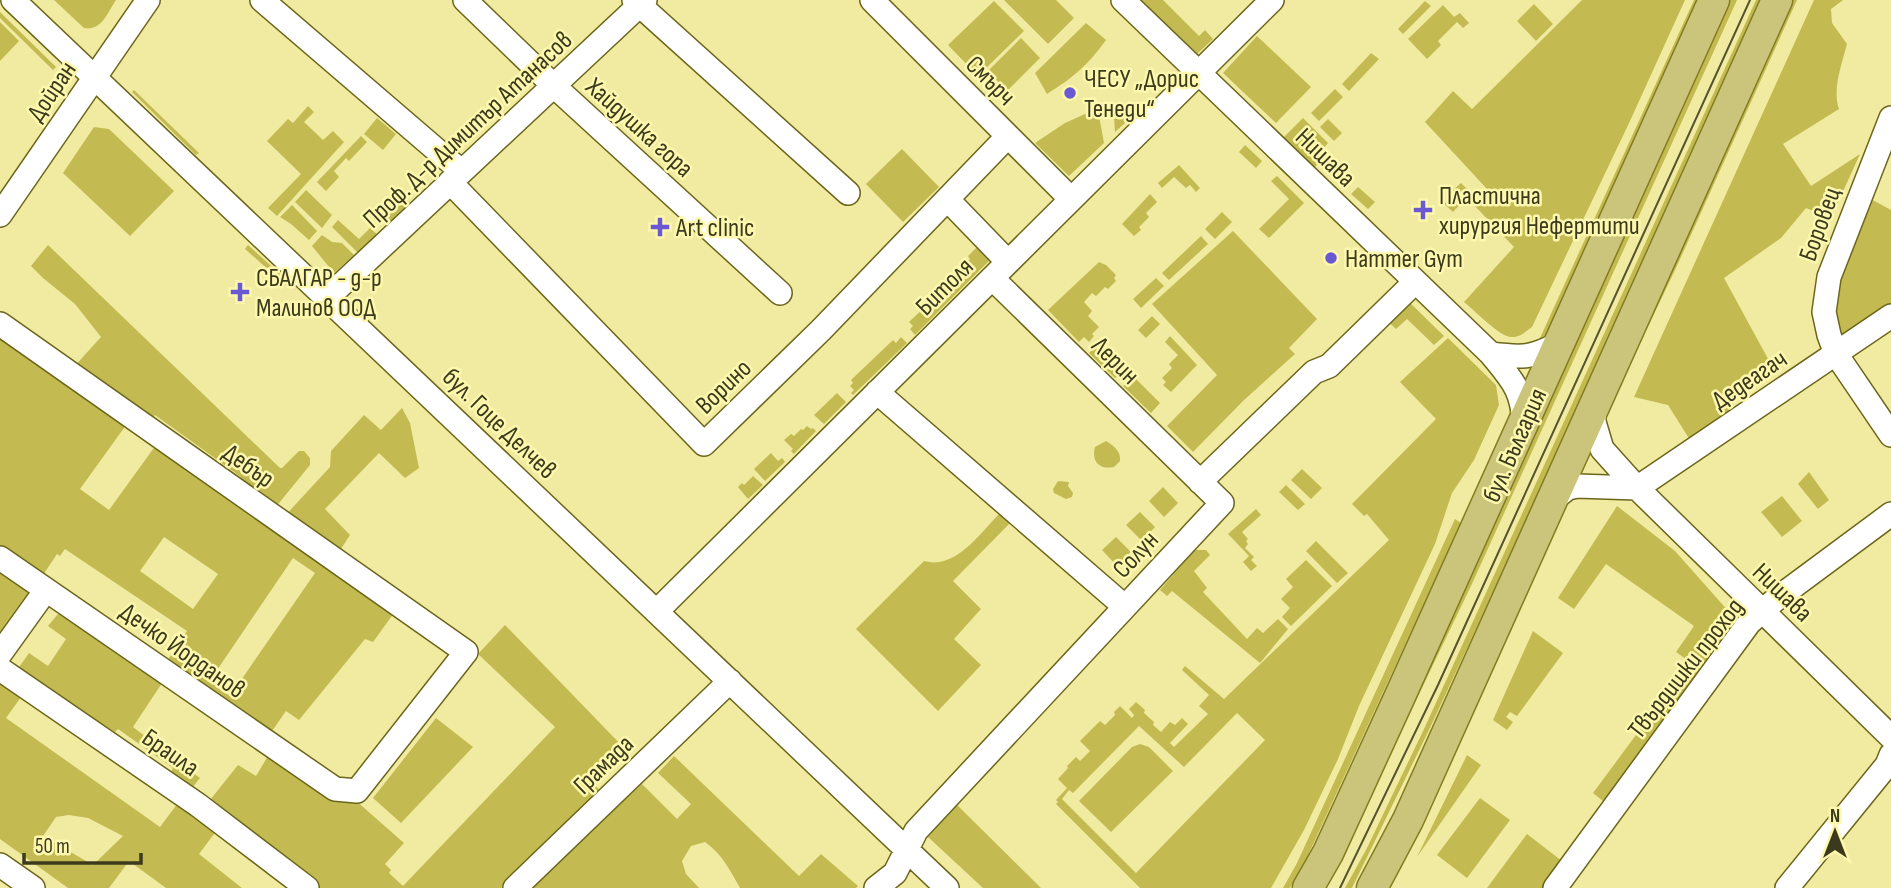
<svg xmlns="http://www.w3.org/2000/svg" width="1891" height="888" font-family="'Sofia Sans Condensed',sans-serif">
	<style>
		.green { fill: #c3bb52; fill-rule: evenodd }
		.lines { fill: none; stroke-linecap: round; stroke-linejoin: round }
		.minor-casing { stroke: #6c661b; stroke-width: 26 }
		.major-casing { stroke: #837c21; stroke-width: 33 }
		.minor { stroke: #fff; stroke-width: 23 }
		.major { stroke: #cbc57b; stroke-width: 30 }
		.tram { stroke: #55532f; stroke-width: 2 }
		.poi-dot { fill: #6a59d3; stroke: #fdf8ae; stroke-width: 2.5 }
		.labels { text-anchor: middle; stroke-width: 5; stroke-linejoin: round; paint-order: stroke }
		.poi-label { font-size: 26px; fill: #3c3a1c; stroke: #fdf8ae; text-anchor: start }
		.street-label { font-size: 26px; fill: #3c3a1c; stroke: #fdf8ae }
	</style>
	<rect width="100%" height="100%" fill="#f0eba1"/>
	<path class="green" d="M54 0H116C107 13 102 31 84 28Z
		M1004 0H1056L1074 18 1048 44Z
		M1140 0H1163L1199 36 1205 30 1213 39 1197 54Z
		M1582 0H1685L1630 121 1532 327C1525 332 1520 338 1511 337 1500 337 1474 310 1464 302L1514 247 1473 204 1487 189 1425 122 1453 91 1472 109Z
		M1694 0H1700L1545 342 1535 349Z
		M1729 0H1737L1471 586 1339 860 1687 90Z
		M1756 0H1762L1543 484 1429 730 1352 888H1345L1367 848 1424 729Z
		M1791 0H1797L1676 268 1611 404Z
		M1814 0H1843L1831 9 1832 23 1847 44C1842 64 1832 89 1839 109L1783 144 1811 186 1860 154 1831 218 1806 208 1781 238 1724 278 1773 368 1739 390 1728 415 1690 440 1668 405 1634 397Z
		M994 1 1024 31 978 76 948 45Z
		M1425 1 1431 6 1403 34 1398 29Z
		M1534 4 1553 24 1536 41 1517 21Z
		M1443 5 1454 17 1460 13 1469 23 1463 28 1457 22 1438 41 1441 45 1427 59 1408 39Z
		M0 12 56 67 53 70 0 18Z
		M0 22 19 41 0 61Z
		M1086 23 1106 40C1088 65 1074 77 1047 94L1035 73Z
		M1257 36 1311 87 1276 123 1223 73Z
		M1021 38 1040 58 1007 91 988 71Z
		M1371 53 1379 59 1349 91 1342 84Z
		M1335 89 1343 97 1319 121 1311 113Z
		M134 90 199 153 196 155 132 92Z
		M308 106 314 112 304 122 323 140 333 131 344 142 277 216 268 208 301 174 267 141 288 119 293 123Z
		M1143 107 1115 132V133L1114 114Z
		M1085 114 1099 116 1104 143 1069 176 1035 143 1065 123Z
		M377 118 396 134 383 150 364 134Z
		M1303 118 1328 143 1322 150 1326 155 1314 168 1283 138Z
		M1328 119 1342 133 1334 141 1320 127Z
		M94 127 109 129 174 191 130 236 63 173Z
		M361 136 367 142 349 161 346 158 334 171 339 177 326 191 317 182Z
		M1245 145 1262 161 1256 168 1239 152Z
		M902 149 939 187 903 222 866 184Z
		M1336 164 1349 176 1341 184 1328 173Z
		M1179 165 1200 188 1196 192 1190 185 1186 188 1174 177 1162 188 1158 183Z
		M1277 176 1304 203 1269 238 1259 229 1289 199 1271 181Z
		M1461 183 1471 193 1453 212 1444 204 1453 195 1451 192Z
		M395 187 410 203 391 222 380 210 382 208 387 214 399 203 390 192Z
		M1358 187 1375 202 1368 209 1351 194Z
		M306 190 332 215 322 228 295 202Z
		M1150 194 1157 202 1146 213 1149 217 1139 227 1141 230 1134 236 1122 224Z
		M1869 198 1891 210V306L1847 336 1839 335C1828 287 1853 242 1869 198Z
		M292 205 317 231 309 240 291 224 280 217Z
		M1222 212 1232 222 1215 239 1205 229Z
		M338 220 359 239 370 228 379 236 361 256 332 227Z
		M1233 231 1317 319 1289 348 1295 354 1243 401 1193 452 1167 426 1217 375 1152 304Z
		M322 235 332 242 342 243 354 255 334 273 312 246Z
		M1201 236 1208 244 1169 280 1162 273Z
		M980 244 993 257 915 335 910 329 913 326 909 322 947 286 945 283 970 259 968 256Z
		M48 245 280 468H282L299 451H304L310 458V465L275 508 235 486 241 477 155 415 148 423 72 369 101 337 75 304 43 278 31 266Z
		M248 245 290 283 287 286 245 249Z
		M1099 262 1106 265 1116 275 1114 278 1116 281 1108 289 1105 287 1096 296 1092 293 1084 302 1092 311 1088 316 1099 327 1092 334 1094 336 1089 342 1084 337 1079 342 1048 310Z
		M1156 278 1164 286 1141 308 1133 299Z
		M1405 298 1444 336 1434 345 1407 319 1396 329 1385 319Z
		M1152 316 1160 324 1146 338 1138 330Z
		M0 334 129 421 80 489 109 510 156 445 394 613 373 642 365 639 299 720 286 711 270 734 165 664 187 631 65 549 60 556 57 554 41 578 0 549ZM164 537 218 574 193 609 140 571ZM293 558 315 573 230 696 216 687 218 684 211 679Z
		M1170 336 1197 365 1171 392 1163 385 1166 382 1162 378 1172 368 1169 364 1178 355 1165 342Z
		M901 337 907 343 853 395 851 393 854 390 850 386 853 383 851 380 893 340 896 343Z
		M1448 338 1496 385 1499 405 1474 460 1452 493 1435 544 1359 706 1338 759 1304 830 1271 888H1140L1056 804 1058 802 1056 800 1067 788 1058 779 1068 768 1067 766 1076 757 1080 761 1090 751 1080 741 1100 721 1105 725 1115 715 1114 712 1120 706 1132 718 1134 715 1129 709 1136 702 1145 710 1144 713 1154 722 1153 725 1161 732 1170 722 1175 725 1182 718 1188 724 1170 743 1174 747 1208 714 1199 706 1209 695 1182 670 1185 666 1224 699 1389 540 1367 514 1364 516 1352 504 1436 419 1400 382ZM1237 713 1265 740 1136 873 1062 799 1069 790 1073 793 1139 726 1184 767Z
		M1100 342 1112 354 1114 352 1123 361 1118 368 1122 372 1115 378 1089 353Z
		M1133 376 1160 403 1151 413 1123 386Z
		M837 393 846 402 824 424 814 415Z
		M402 408 410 423 419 468 405 478 379 453 325 509 350 535 337 555 283 518 330 467 331 451 364 415 381 430Z
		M807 426 811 429 813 428 816 431 794 454 791 451 793 449 784 440 791 434 794 436 801 429 803 430Z
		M1106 441C1114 446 1121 451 1120 461L1114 467C1100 470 1091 462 1095 447Z
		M771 453 778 461 782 458 785 462 765 481 754 469Z
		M1302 469 1322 488 1311 499 1291 480Z
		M1809 472 1829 500 1818 509 1798 484Z
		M753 476 763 485 748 499 738 487 742 483 744 485Z
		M1058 481 1069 482 1068 486 1073 493 1072 497 1066 499 1054 493 1053 489Z
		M1286 485 1305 504 1298 510 1279 492Z
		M1163 487 1178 503 1164 517 1149 501Z
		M1782 496 1802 521 1782 537 1761 512Z
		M1617 506 1675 551 1738 622 1609 806 1593 793 1690 662 1676 652 1694 626 1606 564 1574 609 1558 598Z
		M1256 509 1261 515 1242 532 1248 539 1246 541 1248 544 1245 548 1254 557 1251 560 1257 566 1251 571 1243 562 1249 556 1228 534Z
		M1140 512 1155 527 1142 541 1126 525Z
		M1000 513 1011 522 953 581 981 609 954 639 981 665 938 711 856 629 924 561C956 570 980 533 1000 513Z
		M1455 519 1461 523 1303 866 1290 888H1283L1297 863Z
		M1116 537 1131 552 1117 566 1102 550Z
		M1316 541 1348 573 1337 583 1306 551Z
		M1194 550H1206L1210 555 1194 571 1207 588 1203 592 1247 639 1257 628 1263 633 1278 619 1288 629 1260 663 1172 591 1167 596 1160 590Z
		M1306 560 1332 586 1291 626 1282 617 1290 608 1281 599 1293 587 1286 579Z
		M0 567 31 589 0 632Z
		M62 609 164 680 133 727 200 778 189 792 168 778 173 768 118 729 115 732 17 670 29 653 48 666 66 639 48 626Z
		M505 625 627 751 589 778 602 793 501 888H320L210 800 238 765 256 776 271 751 354 799 404 843 385 864 391 870 389 873 403 886 555 727 478 654Z
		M1533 631 1563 653 1517 716 1510 712 1506 717 1513 722 1507 730 1493 720Z
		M0 677 24 693 6 718 160 827 178 803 217 830 199 854 242 888H166L129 861 109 888H68L0 839ZM69 815 88 818 123 836 93 865 43 836 56 817Z
		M436 718 473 747 401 823 373 798Z
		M1140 744 1149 747 1173 771 1111 832 1079 801 1132 747Z
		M1467 755 1481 765 1417 857Z
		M674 756 799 876 821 854 858 886 856 888H740C730 870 722 854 705 842L691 846 682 861 686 874 699 888H528L642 784 677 819 691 804 658 773Z
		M1480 798 1510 820 1467 878 1437 855Z
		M957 805 1041 888H983L928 837Z
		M1527 834 1562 861 1542 888H1487Z"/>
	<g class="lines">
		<g class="minor-casing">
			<path id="minor" d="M13 0 947 888
				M262 0 461 171
				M465 0 554 86 780 293
				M634 0 848 193
				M872 0 1071 199
				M1123 0 1491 354C1512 380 1523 390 1524 425
				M1891 118 1829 277 1824 312 1829 335 1836 354 1891 435
				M450 182 704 444 821 330 1008 136
				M948 200 1008 262
				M0 215 148 0
				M327 298 645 0
				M0 324 466 652 357 791 335 789 0 558
				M1491 354C1523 358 1532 358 1560 343
				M877 392 1124 606
				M1594 408V422L1602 449 1637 488 1891 737
				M1200 482 1314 372 1329 366 1415 282
				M1637 488 1891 316
				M1555 498 1568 488 1577 486 1637 488
				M657 611 1272 0
				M0 654 46 590
				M0 669 198 805 307 888
				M0 865 33 888
				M515 888 730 681
				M876 888 895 873 916 831 1222 503 992 278
				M1555 888 1749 623 1775 600 1891 514
				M1787 888 1887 765 1891 755"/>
		</g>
		<g class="major-casing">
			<path id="major" d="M1308 888 1328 853 1400 696 1714 0
				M1372 888 1408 820 1777 0"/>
		</g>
		<use href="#minor" class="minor"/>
		<use href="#major" class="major"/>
		<path class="tram" d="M1340 888 1438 685 1750 0"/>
	</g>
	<g class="poi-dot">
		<circle cx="1070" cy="93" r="7"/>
		<path d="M1419.5 199.5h7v7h7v7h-7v7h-7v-7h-7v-7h7z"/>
		<path d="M656.5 216.5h7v7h7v7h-7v7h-7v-7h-7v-7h7z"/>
		<circle cx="1331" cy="258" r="7"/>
		<path d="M236.5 281.5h7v7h7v7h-7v7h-7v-7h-7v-7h7z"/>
	</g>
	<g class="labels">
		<g class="poi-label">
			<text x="1084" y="87">ЧЕСУ „Дорис<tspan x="1084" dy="30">Тенеди“</tspan></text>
			<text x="1439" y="204">Пластична<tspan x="1439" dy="30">хирургия Нефертити</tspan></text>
			<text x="676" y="236">Art clinic</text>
			<text x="1345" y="267">Hammer Gym</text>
			<text x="256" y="286">СБАЛГАР - д-р<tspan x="256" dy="30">Малинов ООД</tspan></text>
		</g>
		<g class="street-label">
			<text transform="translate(991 80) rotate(45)" y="9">Смърч</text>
			<text transform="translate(51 91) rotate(-56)" y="9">Дойран</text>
			<text transform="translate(640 127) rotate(42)" y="9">Хайдушка гора</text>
			<text transform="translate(467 129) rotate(-43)" y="9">Проф. Д-р Димитър Атанасов</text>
			<text transform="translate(1326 157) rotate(44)" y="9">Нишава</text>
			<text transform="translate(1819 224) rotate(-70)" y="9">Боровец</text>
			<text transform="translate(944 286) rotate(-45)" y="9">Битоля</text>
			<text transform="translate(1116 360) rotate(45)" y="9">Лерин</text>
			<text transform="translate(1749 379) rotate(-34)" y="9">Дедеагач</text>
			<text transform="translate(723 386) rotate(-44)" y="9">Ворино</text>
			<text transform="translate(500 423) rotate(44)" y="9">бул. Гоце Делчев</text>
			<text transform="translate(1514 445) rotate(-66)" y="9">бул. България</text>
			<text transform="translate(249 465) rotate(35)" y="9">Дебър</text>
			<text transform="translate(1135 554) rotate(-47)" y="9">Солун</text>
			<text transform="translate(1783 592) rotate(44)" y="9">Нишава</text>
			<text transform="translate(183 650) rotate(35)" y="9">Дечко Йорданов</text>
			<text transform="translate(1685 668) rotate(-52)" y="9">Твърдишки проход</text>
			<text transform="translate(171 752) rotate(35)" y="9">Браила</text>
			<text transform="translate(603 764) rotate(-44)" y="9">Грамада</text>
		</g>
	</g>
	<g transform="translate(1835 832)" stroke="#fdf8ae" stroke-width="5" paint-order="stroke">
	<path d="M0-5L12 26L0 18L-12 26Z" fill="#3c3a1c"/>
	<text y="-10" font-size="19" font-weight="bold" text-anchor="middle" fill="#3c3a1c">N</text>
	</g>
	<path d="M24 853v10h117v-10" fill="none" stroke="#3c3a1c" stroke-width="3.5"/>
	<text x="35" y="853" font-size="21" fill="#3c3a1c" stroke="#fdf8ae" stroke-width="5" paint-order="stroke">50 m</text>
</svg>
